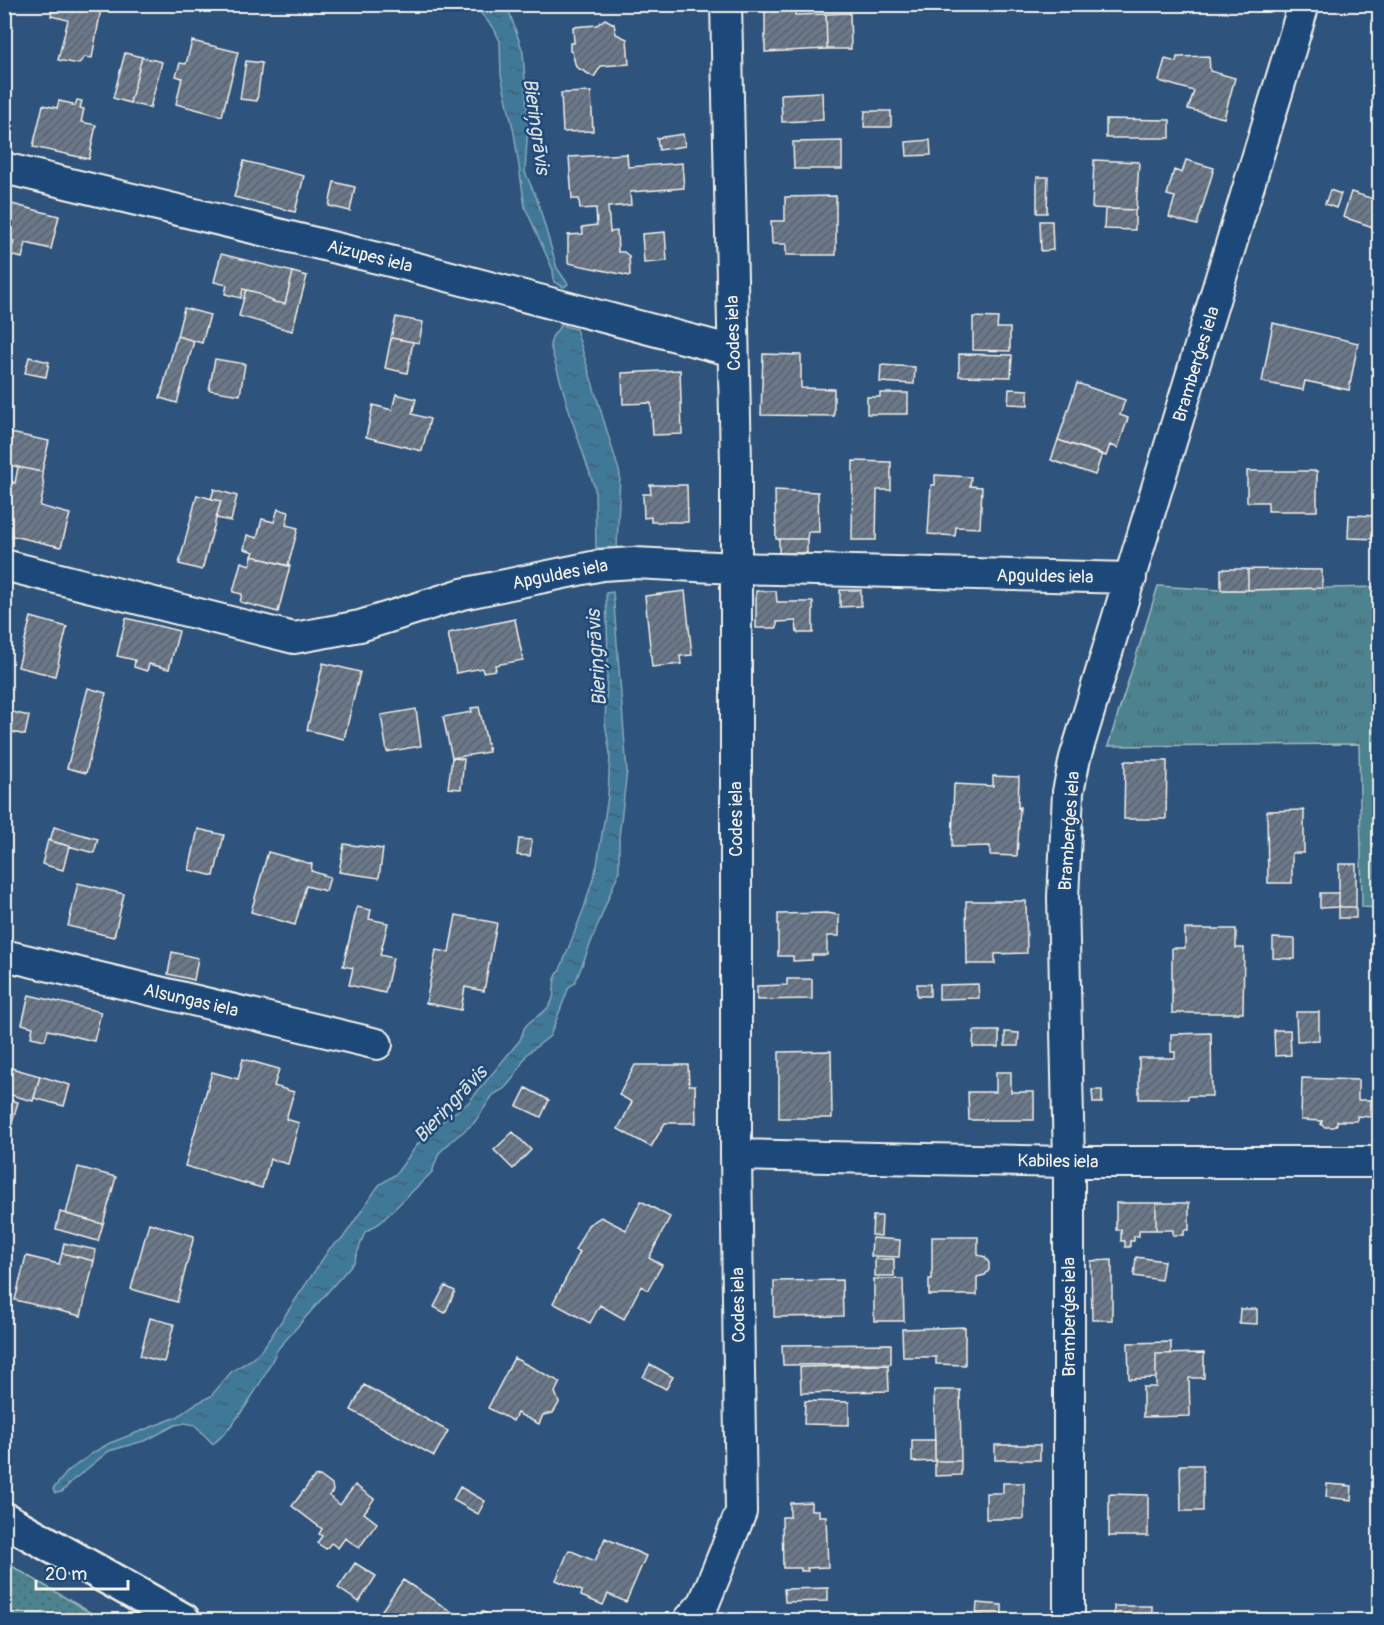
<svg xmlns="http://www.w3.org/2000/svg" width="1384" height="1625" font-family="Pangolin,sans-serif">
	<style>
		.grass { fill: url(#grass-tufts); stroke: #a1babc; stroke-width: 1.5 }
		.park { fill: url(#park-dots); stroke: #a1babc; stroke-width: 1.5 }
		.water { fill: url(#water-ripples); stroke: #87a8b8; stroke-width: 1.5 }
		.building { fill: url(#building-hatch); stroke: #f4f1e8; stroke-width: 1.5 }
		.lines { fill: none; stroke-linecap: round; stroke-linejoin: round }
		.street-casing { stroke: #f4f1e8; stroke-width: 34 }
		.primary-casing { stroke: #f4f1e8; stroke-width: 38 }
		.street { stroke: #1f4a7a; stroke-width: 30 }
		.primary { stroke: #1f4a7a; stroke-width: 33 }
		.labels { text-anchor: middle; stroke-width: 5; stroke-linejoin: round; paint-order: stroke }
		.street-label { font-size: 18px; fill: #f4f1e8; stroke: #1f4a7a }
		.water-label { font-size: 20px; font-style: italic; fill: #d9dfdc; stroke: #1f4a7a }
	</style>
	<defs>
		<pattern id="grass-tufts" width="24" height="20" patternUnits="userSpaceOnUse" patternTransform="scale(1.5)"><rect width="24" height="20" fill="#4e828f"/><path d="M3 7l-1-3M5 7V3M7 7l1-3M15 17l-1-3M17 17v-4M19 17l1-3" fill="none" stroke="#4c686e"/></pattern>
		<pattern id="park-dots" width="8" height="8" patternUnits="userSpaceOnUse" patternTransform="scale(1.5)"><rect width="8" height="8" fill="#4e828f"/><path d="M2 2h.1M6 6h.1" fill="none" stroke="#4c686e" stroke-width="1.8" stroke-linecap="round"/></pattern>
		<pattern id="water-ripples" width="26" height="14" patternUnits="userSpaceOnUse" patternTransform="scale(1.5)"><rect width="26" height="14" fill="#3f7898"/><path d="M2 4q2-2 4 0t4 0M15 11q2-2 4 0t4 0" fill="none" stroke="#44606f"/></pattern>
		<pattern id="building-hatch" width="6" height="6" patternUnits="userSpaceOnUse" patternTransform="scale(1.5)"><rect width="6" height="6" fill="#6b788a"/><path d="M-1 1l2-2M0 6l6-6M5 7l2-2" fill="none" stroke="#5c626b"/></pattern>
	</defs>
	<rect width="100%" height="100%" fill="#2e537d"/>
	<filter id="ink" filterUnits="userSpaceOnUse"><feTurbulence type="fractalNoise" baseFrequency=".0167" numOctaves="2"/><feDisplacementMap in="SourceGraphic" scale="12" xChannelSelector="R" yChannelSelector="G"/><feConvolveMatrix kernelMatrix="1 2 1 2 8 2 1 2 1" color-interpolation-filters="sRGB"/></filter>
	<g filter="url(#ink)">
		<path class="grass" d="M1158 586 1221 590 1379 587V908L1362 907 1359 744 1108 746Z"/>
		<path class="park" d="M5 1562 103 1620H5Z"/>
		<path class="water" d="M479 5H507L523 52 528 124 525 172 537 199 557 268 568 284 564 287 554 282 553 270 525 207 514 133 501 75 500 41 494 29 479 11Z
			M561 325 576 329 620 474 617 548H596L595 489 571 417 550 345 552 337Z
			M613 592 627 771 619 837V871L575 983 569 987 550 1036 527 1054 514 1077 505 1088 493 1095 474 1123 454 1139 439 1153 432 1172 380 1223 365 1232 354 1262 277 1350C265 1378 236 1426 213 1444L195 1425 185 1423 175 1425 147 1440 109 1451 72 1481 62 1492 55 1493 53 1489 68 1471 96 1451 110 1443 177 1417 192 1406 211 1396 232 1371 252 1359 264 1347 330 1248 343 1238 379 1185 396 1174 417 1145 437 1125 468 1103 520 1040C522 1036 523 1030 525 1027 533 1016 547 1014 552 1001 557 988 550 983 560 970L584 908 597 865 608 796 610 754 605 722 608 655 606 593Z"/>
		<path class="building" d="M53 4H102L92 58 85 57 78 64 58 60 68 20 51 16Z
			M765 4H795V15L826 14 827 49 765 52Z
			M850 13 851 49H827L826 14Z
			M605 19 614 24 616 34 627 39 629 64 601 66 594 77 576 67 572 52 570 51V43H574L573 27 597 25Z
			M192 41 238 52 222 116 176 104 182 78 176 76 180 63 186 64Z
			M125 53 142 57 130 103 113 98Z
			M1209 56 1210 71 1235 78 1224 118 1188 109 1194 91 1159 81 1165 59 1176 62 1177 57Z
			M142 57 162 62 150 108 130 103Z
			M246 61 262 63 257 101 240 99Z
			M591 92 593 131 563 132 561 93Z
			M822 92 823 120 782 122 781 94Z
			M77 100 82 101 80 108 84 109 81 122 96 125 89 159 33 147 43 105 57 108 59 101 73 104 72 106H75Z
			M865 111H891V127H864Z
			M1106 119 1170 120V138H1106Z
			M683 134 685 146 659 150 657 138Z
			M930 140 931 155 907 156 906 142Z
			M842 141V169H794L793 142Z
			M627 154 628 167 682 163 684 188 630 192 631 205 608 207 610 232 617 231 618 252H624L629 256 630 276 568 263V235L583 234 582 227 597 225 596 208 580 209 579 199H572L569 157Z
			M1094 160 1139 162 1136 210 1092 208Z
			M1186 160 1214 168 1197 225 1169 217 1175 197 1167 195 1174 170 1182 173Z
			M244 161 304 176 295 212 234 197Z
			M1037 177H1048L1047 213H1037Z
			M334 182 355 187 350 211 329 206Z
			M1330 190 1341 194 1336 208 1325 204Z
			M1351 192 1380 201V218L1376 228 1343 217Z
			M836 196V255H786V244H772L771 221H785V197Z
			M4 202 59 216 51 249 26 243 22 258 10 255 14 241 4 239Z
			M1105 209 1135 210V230L1104 229Z
			M1040 221H1052L1053 250 1041 251Z
			M665 232 667 261 644 263 642 234Z
			M221 254 293 272 285 304 274 302 255 292 243 289 241 298 225 294 227 285 214 282Z
			M293 272 307 276 292 331 239 316 246 290 255 292 274 302 285 304Z
			M184 308 210 315 202 343 177 336Z
			M396 317 423 322 419 343 391 338Z
			M973 317 998 318 997 328H1010V351L973 350Z
			M1273 323 1358 343 1349 390 1305 381 1303 390 1262 382Z
			M177 336 194 341 177 403 160 398Z
			M391 338 413 342 407 373 385 368Z
			M763 354 801 355V388L834 389V416L761 415Z
			M959 354 1012 355 1011 377 959 376Z
			M29 357 49 362 46 377 25 373Z
			M215 359 245 364 240 395 209 390Z
			M881 365 915 367 914 384 880 382Z
			M680 370 682 434 653 435 651 403 623 404 622 373Z
			M1077 383 1125 400 1120 415 1128 418 1118 448 1110 445 1106 456 1058 440Z
			M1009 389 1028 390V405L1008 404Z
			M880 393H908V414H867V397H880Z
			M396 394 416 399 412 414 430 419 422 451 366 437 373 405 392 410Z
			M6 432 49 441 42 472 4 464Z
			M1058 440 1102 454 1095 475 1051 460Z
			M853 461 891 462V490H877L876 540H852Z
			M18 467 42 472 44 489 40 506 70 514 61 547 4 534V511L12 482 15 483Z
			M1247 471H1317V511H1268V502H1247Z
			M935 475 971 477 970 486 982 487 980 528 956 527 955 536 928 534 931 485H935Z
			M650 485H687L688 522H651V517L644 518 643 494H651Z
			M214 489 237 496 231 521 216 518 221 501 211 499Z
			M775 490 818 492 819 532H808L807 539H776Z
			M197 495 221 501 202 570 179 564Z
			M278 509 289 512 286 525 298 528 288 566 252 556 254 552 244 549 247 535 257 538 262 519 274 522Z
			M1349 515 1380 516V539L1348 538Z
			M779 539H807V553H779Z
			M252 556 290 566 278 612 240 602 242 594 233 592 241 562 250 565Z
			M1221 569H1248V590H1221Z
			M1248 569 1322 570V588L1248 590Z
			M840 590H861V606L840 607Z
			M685 591 692 655 680 656 681 664 652 667 645 596Z
			M756 591H776L777 602H813V633H797L796 621 777 622V628H756Z
			M31 617 67 627 55 676 18 667Z
			M126 618 179 631 169 669 149 664 147 671 134 667 135 660 117 656Z
			M515 619 523 660 495 665 496 670 483 672 482 668 456 673 448 633Z
			M323 663 360 672 344 739 307 730Z
			M88 688 106 693 86 773 67 768Z
			M479 707 489 752 452 758 443 717 472 712 471 708Z
			M416 709 421 746 387 752 381 715Z
			M4 710 29 716 25 735 4 730Z
			M452 758 464 759 461 789 448 788Z
			M1125 761H1167L1166 819H1124Z
			M993 776 1019 777 1018 808 1020 807 1017 856 990 855V846L952 847 954 784 993 786Z
			M1304 810V853H1292V883H1268L1267 811Z
			M54 827 98 839 94 853 50 841Z
			M198 829 224 835 214 876 189 870Z
			M519 839 532 840 530 856 517 855Z
			M48 840 69 846 63 870 42 864Z
			M344 844 383 849 379 878 339 872Z
			M268 852 312 864 311 871 330 877 326 891 306 886 295 925 251 912Z
			M1339 864H1356V907H1339Z
			M78 883 124 894 114 937 68 926Z
			M1320 893H1339V907L1320 908Z
			M966 901H1026L1027 953 995 954V964H967Z
			M357 907 371 910 369 919 388 923 380 955 393 958 385 993 349 985 353 968 343 966Z
			M1339 907H1356V918H1339Z
			M826 913 839 915V936H827V955H812V960L793 961V956H778V914Z
			M456 915 497 923 484 991 465 987 461 1010 426 1003 436 950 449 952Z
			M1185 929H1236V948H1244L1243 1013H1172V948H1185Z
			M1273 938 1295 939V959L1273 958Z
			M172 952 198 958 194 980 168 974Z
			M787 979H812V999L757 1000V986L787 985Z
			M917 984H930V996H917Z
			M978 984 979 998 939 999V985Z
			M29 995 101 1012 94 1041 48 1030 45 1040 31 1037 33 1027 22 1024Z
			M1296 1012H1319V1040L1297 1041Z
			M1274 1030H1290L1291 1055 1275 1056Z
			M974 1031H999V1047H973Z
			M1005 1032 1019 1033 1018 1046H1005Z
			M1211 1033 1212 1096H1188V1099H1139V1058H1175V1052H1171V1034Z
			M831 1051 832 1118H779V1052Z
			M243 1059 279 1069 274 1086 294 1092 286 1119 299 1123 288 1164 270 1159 262 1188 185 1166 212 1072 238 1079Z
			M635 1065H688L689 1085H695L696 1123H665L651 1147 618 1129 632 1102 619 1095Z
			M4 1066 40 1076 33 1101 4 1093Z
			M996 1072H1011V1092H1034V1120H969L968 1092H996Z
			M40 1076 70 1085 64 1106 34 1098Z
			M1302 1078 1358 1080V1100H1371L1370 1117 1357 1116V1121H1337V1124L1334 1127H1324L1321 1124 1322 1121 1301 1120Z
			M526 1088 549 1100 541 1117 517 1106Z
			M1092 1090H1102V1103H1093Z
			M4 1099 18 1102 11 1126 4 1124Z
			M513 1132 531 1150 513 1169 494 1150Z
			M78 1167 116 1177 103 1224 66 1214Z
			M641 1201 670 1217 649 1258 662 1265 648 1290 641 1286 624 1319 600 1305 590 1323 553 1303 580 1252 575 1250 588 1225 601 1217 626 1230Z
			M1116 1203H1156V1230H1139V1236H1134V1241H1130V1247H1125V1241H1121V1230H1116Z
			M1156 1203H1189V1230H1184V1235H1173V1230H1156Z
			M60 1212 103 1224 98 1241 56 1229Z
			M873 1216H882L881 1236 872 1235Z
			M149 1223 194 1236 177 1302 131 1289Z
			M932 1237H978V1255L985 1257 989 1263V1270L985 1275 977 1277V1295H929V1279H932Z
			M872 1238 900 1240 899 1257 871 1256Z
			M64 1243 96 1250 94 1261 62 1253Z
			M62 1253 94 1261 81 1316 15 1300 26 1256 59 1264Z
			M1136 1257 1164 1261 1161 1280 1134 1276Z
			M875 1259H894V1276H875Z
			M1112 1260V1320H1092L1091 1261Z
			M874 1279H903L904 1321H874Z
			M842 1280 843 1316 774 1317V1281Z
			M445 1286 455 1291 445 1313 434 1307Z
			M1240 1309H1257V1324L1239 1323Z
			M150 1318 174 1324 164 1362 140 1356Z
			M965 1327V1365L936 1364V1357H903L902 1329Z
			M1171 1342V1354H1156V1378L1129 1379 1128 1343Z
			M891 1344V1364L783 1365 782 1345Z
			M1204 1353V1378H1189L1190 1416 1143 1417V1387H1156V1354Z
			M514 1358 560 1382 555 1392 559 1403 553 1413 543 1415 539 1424 517 1413 513 1421 488 1408Z
			M650 1364 673 1377 666 1389 643 1377Z
			M888 1365 889 1391 801 1393 800 1367Z
			M364 1385 448 1431 434 1456 351 1410Z
			M934 1390H960L961 1461H935Z
			M805 1401 849 1402V1425L804 1424Z
			M912 1440H935V1461L912 1462Z
			M995 1445H1040V1460H995Z
			M935 1461H961V1475L935 1476Z
			M1180 1465H1203V1511H1181Z
			M320 1476 332 1485 333 1491 329 1496 340 1505 355 1485 374 1499 364 1513 377 1523 359 1548 345 1538 338 1548 331 1543 326 1549 317 1543 322 1536 319 1534 322 1529 292 1506 314 1477Z
			M1003 1483H1024V1519H986V1493H1003Z
			M1327 1484 1352 1486 1351 1500 1326 1497Z
			M460 1487 485 1501 478 1514 453 1500Z
			M1109 1494 1148 1495V1536H1109Z
			M811 1502V1510H819V1516H826L828 1567 807 1568 808 1571H801V1568H783L782 1517H790V1503Z
			M605 1538 646 1556 626 1602 608 1594 603 1605 581 1596 582 1591 556 1580 569 1550 595 1561Z
			M355 1563 376 1576 359 1602 338 1588Z
			M403 1580 464 1620H391L380 1613Z
			M828 1588V1601L785 1602 784 1589Z
			M977 1603 1002 1605V1617L976 1615Z
			M1114 1606H1152V1620H1114Z
			M482 1611 496 1620H476Z"/>
		<g class="lines">
			<g class="street-casing">
				<path id="street" d="M4 168 394 262 733 351
					M4 565 294 638 360 626 462 594 602 565 634 563 736 568 1131 578
					M4 955 377 1044
					M736 1155 1069 1162H1380
					M689 1620 704 1603 741 1512 736 1155V463L726 4
					M1069 1620V1162L1063 897 1068 792 1075 758 1304 4"/>
			</g>
			<g class="primary-casing">
				<path id="primary" d="M4 1519 183 1620"/>
			</g>
			<use href="#street" class="street"/>
			<use href="#primary" class="primary"/>
		</g>
	</g>
	<g class="labels">
		<g class="street-label">
			<text transform="translate(370 256) rotate(14)" y="6">Aizupes iela</text>
			<text transform="translate(733 333) rotate(-92)" y="6">Codes iela</text>
			<text transform="translate(1196 364) rotate(-73)" y="6">Bramberģes iela</text>
			<text transform="translate(560 574) rotate(-11)" y="6">Apguldes iela</text>
			<text transform="translate(1045 576) rotate(1)" y="6">Apguldes iela</text>
			<text transform="translate(736 819) rotate(-90)" y="6">Codes iela</text>
			<text transform="translate(1069 831) rotate(-86)" y="6">Bramberģes iela</text>
			<text transform="translate(191 1000) rotate(13)" y="6">Alsungas iela</text>
			<text transform="translate(1058 1161) rotate(1)" y="6">Kabiles iela</text>
			<text transform="translate(738 1305) rotate(-91)" y="6">Codes iela</text>
			<text transform="translate(1069 1317) rotate(-90)" y="6">Bramberģes iela</text>
		</g>
		<g class="water-label">
			<text transform="translate(537 126) rotate(82)" y="7">Bieriņgrāvis</text>
			<text transform="translate(596 658) rotate(-94)" y="7">Bieriņgrāvis</text>
			<text transform="translate(450 1104) rotate(-47)" y="7">Bieriņgrāvis</text>
		</g>
	</g>
	<rect width="1384" height="1625" fill="none" stroke="#1f4a7a" stroke-width="24"/>
	<rect x="12" y="12" width="1360" height="1601" fill="none" stroke="#f4f1e8" stroke-width="2" filter="url(#ink)"/>
	<path d="M36 1580v9h92v-9" fill="none" stroke="#f4f1e8" stroke-width="3"/>
	<text x="45" y="1580" font-size="18" fill="#f4f1e8" stroke="#1f4a7a" stroke-width="4.5" paint-order="stroke">20 m</text>
</svg>
